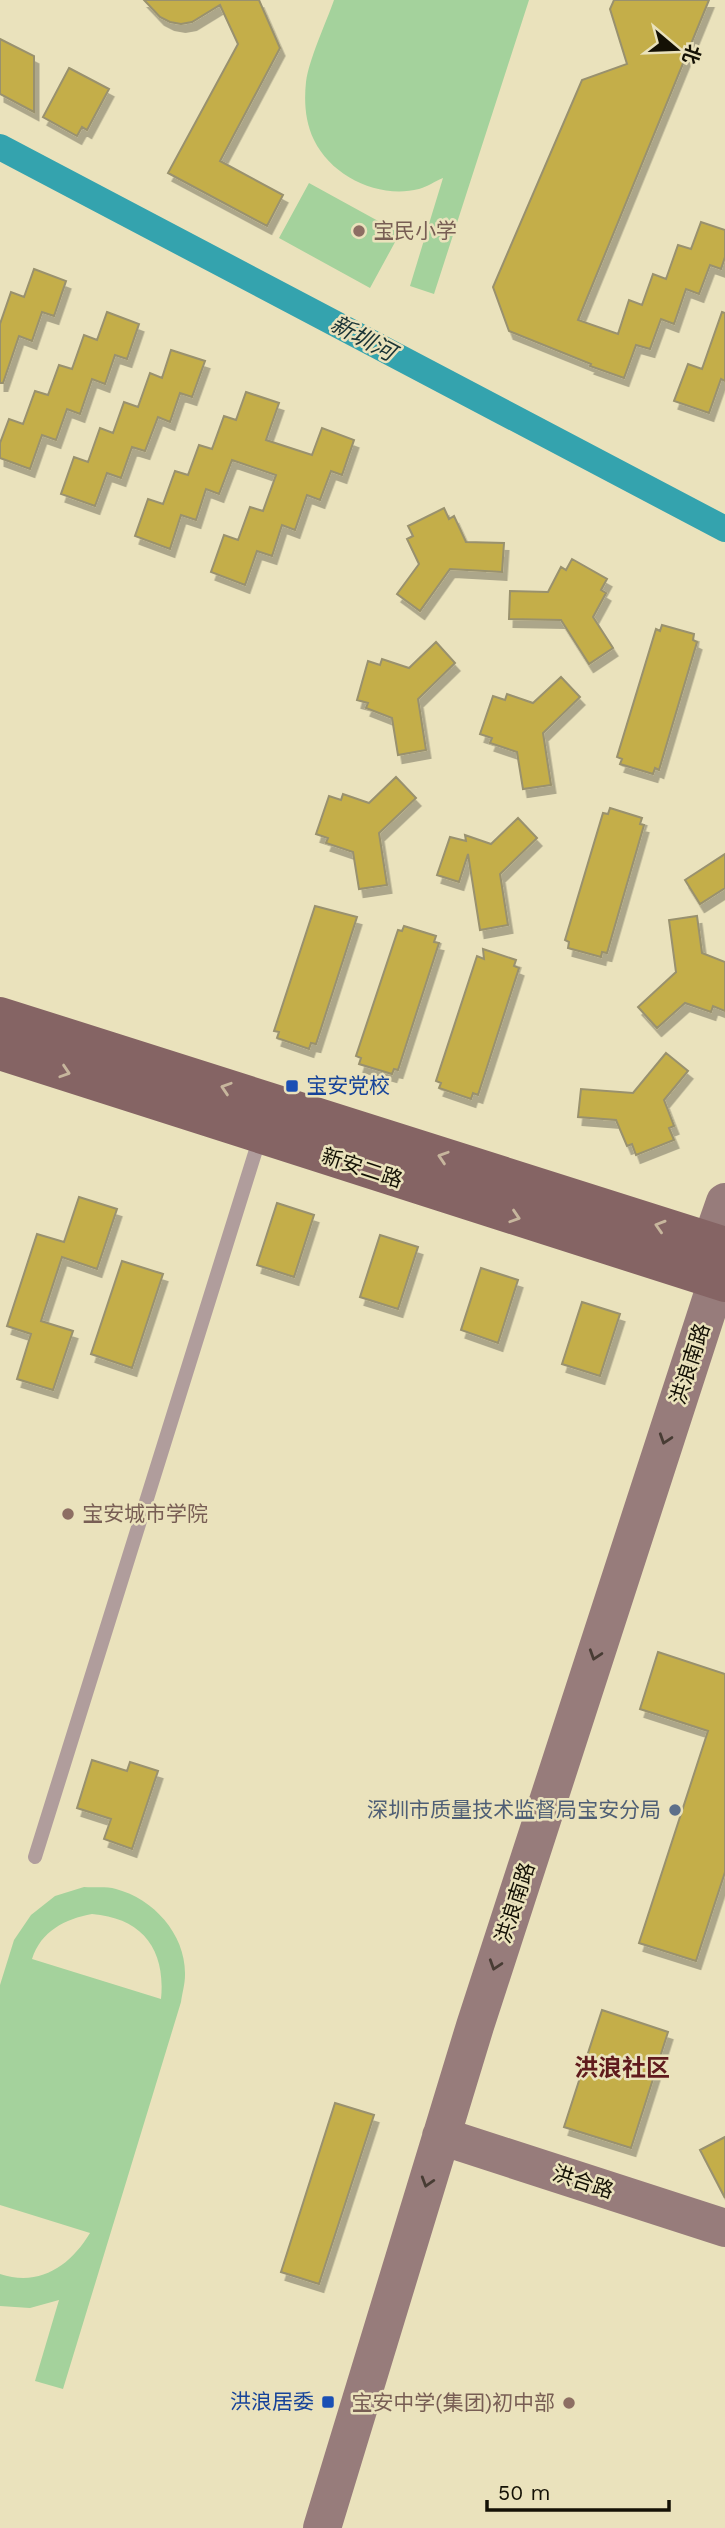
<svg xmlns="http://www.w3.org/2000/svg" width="725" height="2528" font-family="'Work Sans','Noto Sans SC',sans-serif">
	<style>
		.green { fill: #a4d29c; fill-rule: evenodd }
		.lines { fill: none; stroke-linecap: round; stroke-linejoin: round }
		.canal { stroke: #34a3ae; stroke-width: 26 }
		.building { fill: #c4ae4a; stroke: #99916e; stroke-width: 2; filter: url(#shadow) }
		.lane { stroke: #b09d9c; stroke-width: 14 }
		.secondary { stroke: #977c7b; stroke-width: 38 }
		.primary { stroke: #856464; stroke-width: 38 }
		.oneway { stroke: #c7b69d }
		.oneway2 { stroke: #483c34 }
		.education-dot { fill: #8d6e63; stroke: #eae2bc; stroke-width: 2.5 }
		.transit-dot { fill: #1a4fb4; stroke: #eae2bc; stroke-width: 2.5 }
		.service-dot { fill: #5c6f8a; stroke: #eae2bc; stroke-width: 2.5 }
		.labels { text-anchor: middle; stroke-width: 5; stroke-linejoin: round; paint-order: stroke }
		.education-label { font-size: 21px; fill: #785e54; stroke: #eae2bc; text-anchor: start }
		.transit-label { font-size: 21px; fill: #164399; stroke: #eae2bc; text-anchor: start }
		.street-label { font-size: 21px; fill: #141105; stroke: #eae2bc }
		.service-label { font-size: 21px; fill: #4e5e75; stroke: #eae2bc; text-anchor: end }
		.water-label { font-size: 23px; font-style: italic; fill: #1a3335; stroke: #eae2bc }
		.quarter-label { font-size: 24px; font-weight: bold; fill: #601b1d; stroke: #eae2bc }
	</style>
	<defs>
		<filter id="shadow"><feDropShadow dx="4.5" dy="8" stdDeviation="0" flood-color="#0004"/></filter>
	</defs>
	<rect width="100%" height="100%" fill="#eae2bc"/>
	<path class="green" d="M334 0H529L434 294 410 286 443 178C435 181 427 187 419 189 379 199 332 177 314 140 305 122 304 101 306 82 309 59 326 23 334 0Z
		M309 183 400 233 370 288 279 238Z
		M84 1887C94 1888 106 1886 116 1889 154 1899 186 1935 185 1975 185 1984 182 1994 181 2002L63 2389 35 2381 59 2300 30 2308 0 2306V2274C40 2287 70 2266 90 2233L0 2205V1985L14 1940 31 1915 55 1896ZM92 1914C142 1918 166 1949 161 1999L32 1959C41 1931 65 1919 92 1914Z"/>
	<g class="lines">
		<path class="canal" d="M0 147 725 529"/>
	</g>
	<path class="building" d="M144 0H259L280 48 220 161 283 195 267 226 168 173 238 44 220 5 192 22 181 24 170 22 160 17Z
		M614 0H709L578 320 618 334 629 300 642 305 653 274 666 279 678 245 691 249 701 222 725 230V257L721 269 710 265 699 294 686 289 674 324 661 319 650 349 636 345 624 378 590 366 591 364 509 331 493 287 582 80 627 64 610 9Z
		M0 39 34 56V112L0 94Z
		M69 68 109 89 87 130 82 127 77 136 43 117Z
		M34 269 66 281 54 316 42 312 32 341 19 336 3 383H0V324L11 292 24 297Z
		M107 312 139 324 127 359 115 355 105 384 92 379 80 414 67 409 56 440 42 435 30 469 0 458V443L9 419 23 424 35 391 48 395 59 365 72 369 84 335 97 340Z
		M722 312 725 313V381L721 379 709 413 674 401 688 364 702 369Z
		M171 350 205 361 192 397 180 393 170 422 158 417 145 451 132 447 121 478 107 473 95 506 61 494 74 457 88 462 100 428 113 433 124 402 138 407 150 373 162 378Z
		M246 392 279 403 266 440 312 455 322 428 354 440 342 475 331 471 320 500 307 495 295 530 282 525 272 556 257 551 245 585 211 572 224 535 238 540 250 507 263 511 276 475 232 460 219 494 206 489 196 520 181 515 170 549 135 536 148 499 163 504 175 471 188 475 199 445 212 449 224 416 236 420Z
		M444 508 449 519 454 516 466 542 504 543 502 572 450 569 420 611 397 594 419 564 407 539 413 536 408 526Z
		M572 559 607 579 601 590 606 593 593 617 613 648 589 664 561 620 509 619 510 591 548 592 561 567 566 570Z
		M662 625 694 634 693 640 697 642 659 770 655 768 653 774 620 764 622 759 617 757 656 629 660 631Z
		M436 642 455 663 418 699 426 750 398 755 392 718 366 708 368 703 357 700 368 661 380 665 382 659 409 668Z
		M561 677 580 697 543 733 551 785 523 789 517 752 490 743 492 738 480 734 493 696 505 700 507 694 533 703Z
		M396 777 416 798 379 833 387 885 359 889 353 852 326 843 328 838 316 834 329 796 341 800 343 794 369 803Z
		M610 808 642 818 640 824 644 825 607 953 602 952 601 957 568 948 569 942 565 940 603 813 608 814Z
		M518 818 537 838 500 874 508 925 480 930 468 854 459 882 437 875 450 837 466 841 465 835 491 844Z
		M725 854V888L700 904 685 880Z
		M315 906 357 917 316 1044 311 1043 309 1049 277 1038 279 1032 274 1031Z
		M697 916 702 953 725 962V1011L713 1006 711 1012 685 1003 657 1028 638 1007 676 972 669 920Z
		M404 926 436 936 434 942 439 943 398 1070 394 1069 392 1074 359 1064 361 1058 356 1056 398 930 402 931Z
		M483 949 516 960 514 966 519 968 478 1095 473 1093 471 1099 439 1088 441 1083 436 1081 477 956 484 959Z
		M666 1053 688 1071 664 1100 674 1126 669 1128 674 1140 636 1155 632 1144 627 1146 616 1120 578 1117 581 1089 633 1093Z
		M79 1197 117 1209 97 1269 62 1257 41 1321 73 1331 53 1390 17 1379 31 1334 7 1326 37 1234 64 1242Z
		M277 1203 314 1215 294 1277 257 1265Z
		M380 1235 418 1247 398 1309 360 1297Z
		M122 1261 163 1274 132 1368 91 1354Z
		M481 1268 518 1280 498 1343 461 1330Z
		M582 1302 620 1314 600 1376 562 1364Z
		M658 1652 725 1674V1872L696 1961 639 1943 708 1731 640 1709Z
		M92 1760 127 1771 130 1762 158 1771 132 1849 104 1839 111 1819 77 1808Z
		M602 2010 668 2032 631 2148 564 2127Z
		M335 2103 374 2115 319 2284 281 2272Z
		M725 2137V2198L700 2150Z"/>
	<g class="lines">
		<path class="lane" d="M35 1857 260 1137"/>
		<path class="secondary" d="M716 1275 711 1242 725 1202
			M441 2136 725 2228
			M322 2528 475 2026 717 1281 725 1267"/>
		<path class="primary" d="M0 1016 725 1246
			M0 1051 725 1283"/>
	</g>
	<defs><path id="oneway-chevron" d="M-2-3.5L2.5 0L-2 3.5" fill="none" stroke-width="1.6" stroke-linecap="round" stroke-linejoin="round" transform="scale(1.75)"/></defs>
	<g class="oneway">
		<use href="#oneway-chevron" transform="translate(65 1072) rotate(18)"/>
		<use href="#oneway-chevron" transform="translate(226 1088) rotate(-162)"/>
		<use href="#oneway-chevron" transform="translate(443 1157) rotate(-162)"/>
		<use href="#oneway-chevron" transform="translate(515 1217) rotate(18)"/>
		<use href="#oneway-chevron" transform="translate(660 1226) rotate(-163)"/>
	</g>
	<g class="oneway2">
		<use href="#oneway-chevron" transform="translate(665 1439) rotate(108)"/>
		<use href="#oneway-chevron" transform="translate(595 1655) rotate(108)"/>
		<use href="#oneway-chevron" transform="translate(495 1965) rotate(108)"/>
		<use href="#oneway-chevron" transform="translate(427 2182) rotate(107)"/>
	</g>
	<g class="education-dot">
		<circle cx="359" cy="231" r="7"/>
		<circle cx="68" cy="1514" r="7"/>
		<circle cx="569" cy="2403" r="7"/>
	</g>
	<g class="transit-dot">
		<rect x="285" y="1079" width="14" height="14" rx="3.5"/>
		<rect x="321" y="2395" width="14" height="14" rx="3.5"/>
	</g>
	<circle class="service-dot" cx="675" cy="1810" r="7"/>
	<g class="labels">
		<g class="education-label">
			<text x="373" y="238">宝民小学</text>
			<text x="82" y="1521">宝安城市学院</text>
			<text x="555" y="2410" text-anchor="end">宝安中学(集团)初中部</text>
		</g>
		<g class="transit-label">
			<text x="306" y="1093">宝安党校</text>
			<text x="314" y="2409" text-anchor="end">洪浪居委</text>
		</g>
		<g class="street-label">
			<text transform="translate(362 1168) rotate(18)" y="7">新安二路</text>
			<text transform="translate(690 1364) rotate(-72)" y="7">洪浪南路</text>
			<text transform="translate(515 1903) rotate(-72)" y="7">洪浪南路</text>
			<text transform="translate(583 2182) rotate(18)" y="7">洪合路</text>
		</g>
		<g class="service-label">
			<text x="661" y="1817">深圳市质量技术监督局宝安分局</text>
		</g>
		<g class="water-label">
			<text transform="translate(363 338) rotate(28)" y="8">新圳河</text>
		</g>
		<g class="quarter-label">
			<text x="622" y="2076">洪浪社区</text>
		</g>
	</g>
	<g transform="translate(676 49) rotate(109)" stroke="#eae2bc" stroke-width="5" paint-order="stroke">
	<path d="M0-5L12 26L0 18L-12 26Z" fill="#141105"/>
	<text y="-10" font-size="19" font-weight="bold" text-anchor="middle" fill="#141105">北</text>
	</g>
	<path d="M487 2500v10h182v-10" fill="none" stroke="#141105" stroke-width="3.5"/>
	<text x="498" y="2500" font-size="21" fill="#141105" stroke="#eae2bc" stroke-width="5" paint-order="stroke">50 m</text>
</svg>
